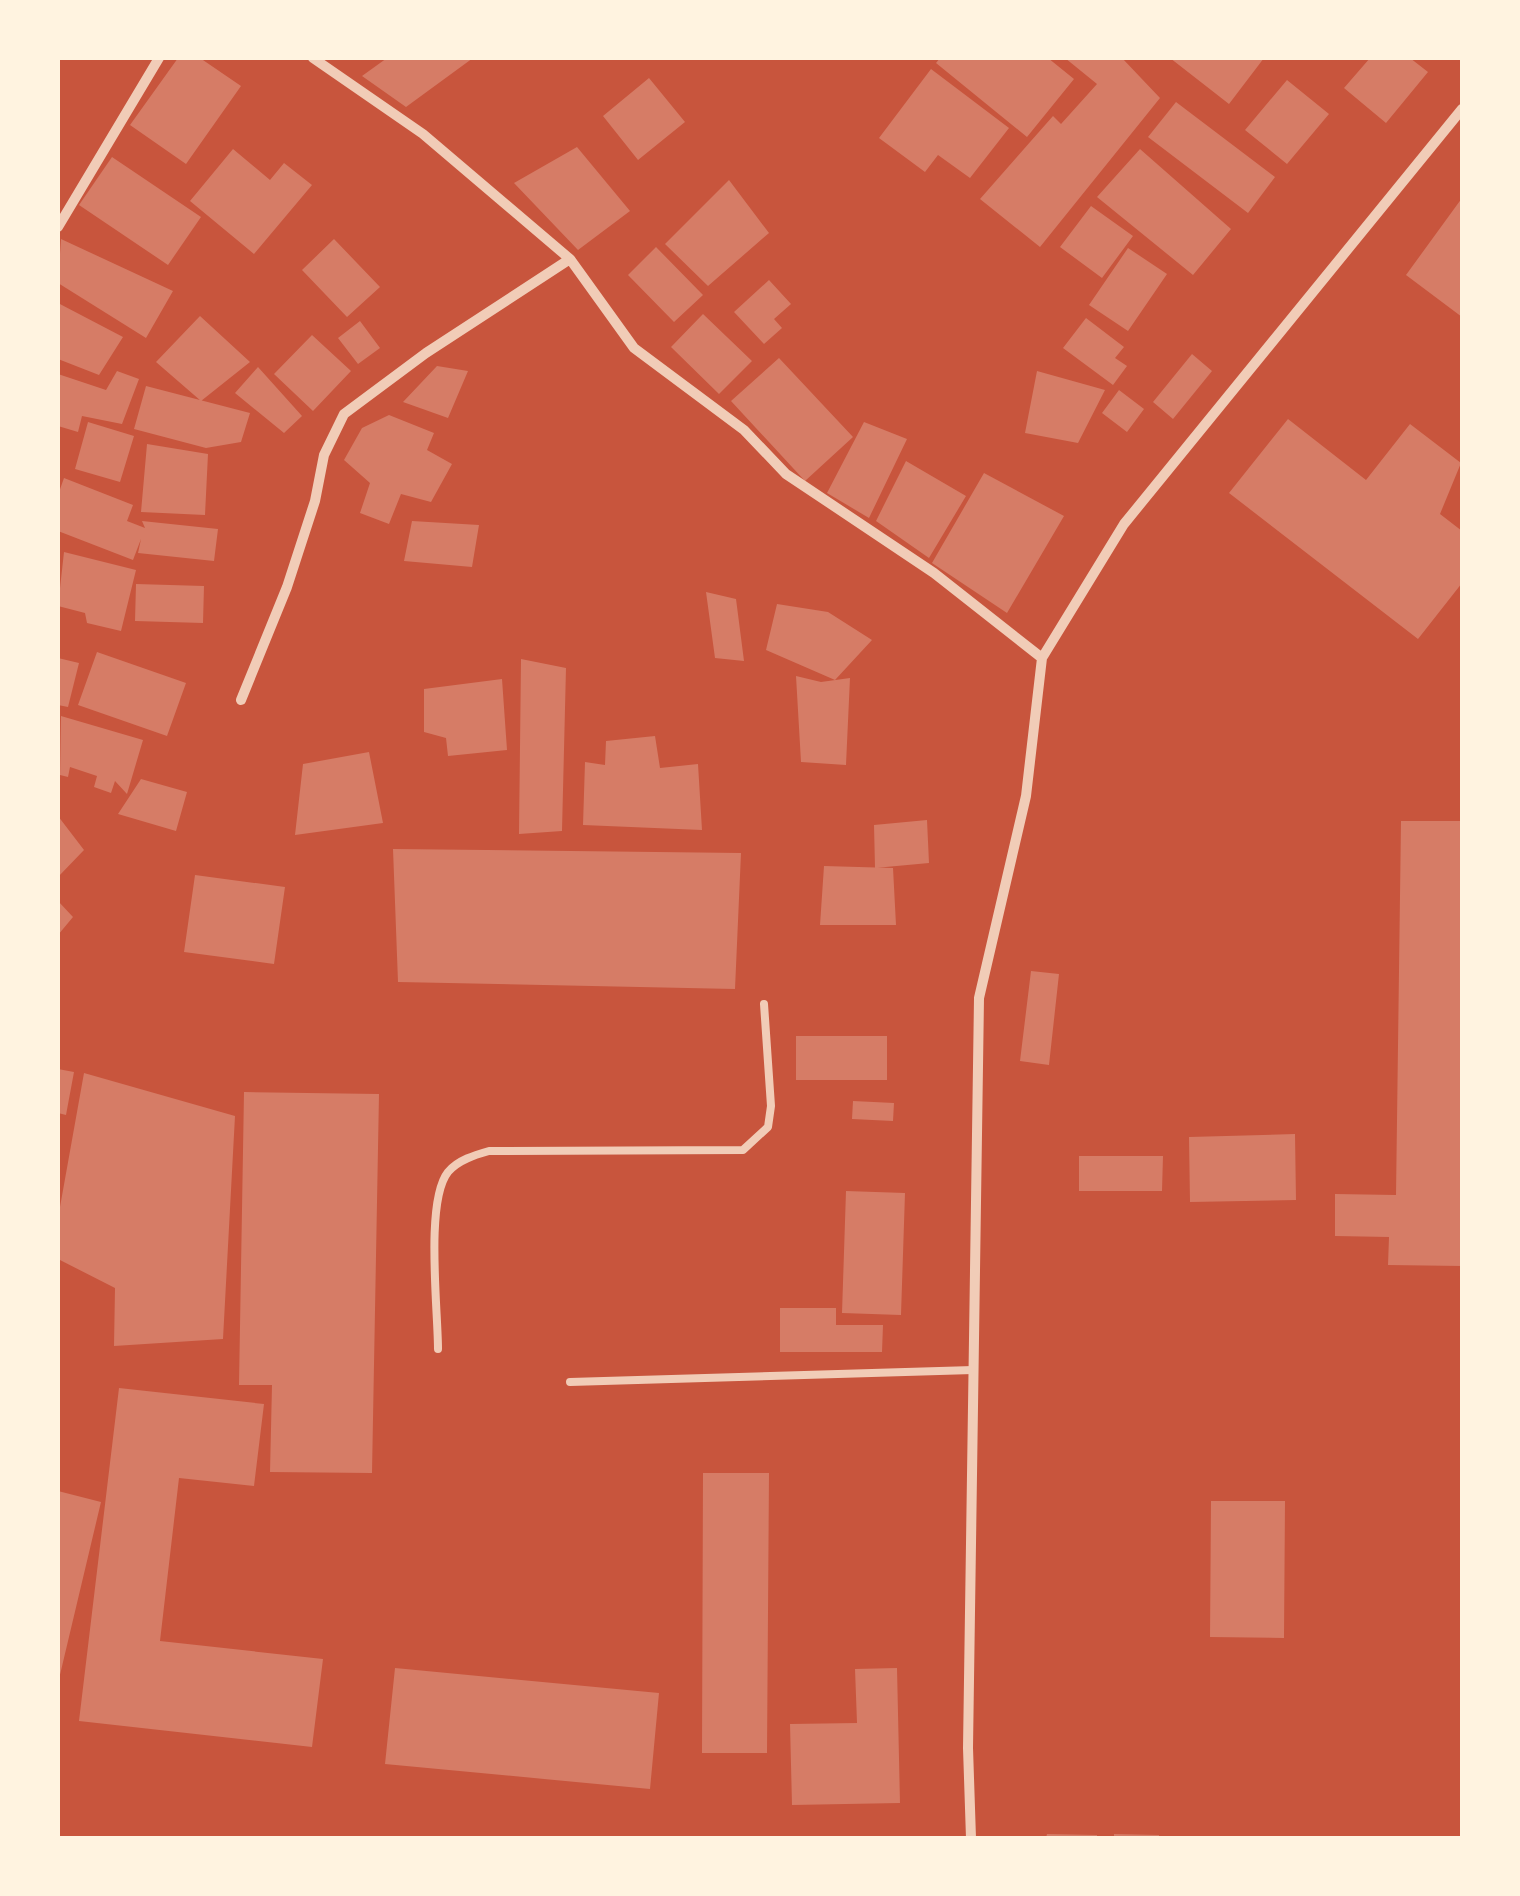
<svg xmlns="http://www.w3.org/2000/svg" width="1520" height="1896" font-family="Bitter,serif">
	<style>
		.building { fill: #d67c66 }
		.lines { fill: none; stroke-linecap: round; stroke-linejoin: round }
		.service { stroke: #f1ccb7; stroke-width: 8 }
		.minor { stroke: #f1ccb7; stroke-width: 10 }
	</style>
	<rect width="100%" height="100%" fill="#c8553d"/>
	<path class="building" d="M178 58H200L241 86 186 164 130 125Z
		M387 58H473L406 107 362 76Z
		M940 58H1048L1074 79 1027 137 936 63Z
		M1065 58H1122L1160 98 1040 247 980 199 1053 116 1061 124 1097 84Z
		M1170 58H1264L1229 104Z
		M1370 58H1410L1428 72 1386 123 1344 88Z
		M931 69 1009 128 970 178 938 155 925 172 879 138Z
		M649 78 685 122 638 160 603 116Z
		M1287 80 1329 114 1287 164 1245 130Z
		M1176 102 1275 177 1248 213 1148 137Z
		M577 147 630 211 578 250 514 183Z
		M233 149 270 180 284 163 312 185 254 254 190 201Z
		M1140 149 1231 229 1193 275 1097 197Z
		M112 157 201 217 168 265 79 205Z
		M729 180 769 233 708 286 665 244Z
		M1462 198V317L1406 275Z
		M1091 206 1133 236 1102 278 1060 247Z
		M61 239 173 291 146 338 58 283Z
		M334 239 380 287 347 317 302 270Z
		M656 247 703 295 674 322 628 275Z
		M1128 248 1167 274 1128 331 1089 305Z
		M769 280 791 304 774 319 782 328 764 344 734 312Z
		M58 303 123 337 99 375 58 359Z
		M703 314 752 361 719 394 671 347Z
		M200 316 250 362 201 401 156 362Z
		M1086 318 1124 347 1115 358 1127 366 1113 385 1063 348Z
		M360 321 380 348 358 364 338 338Z
		M312 335 351 371 313 411 274 374Z
		M1192 354 1212 371 1173 419 1153 402Z
		M779 358 853 437 805 481 731 401Z
		M437 366 468 371 448 418 403 402Z
		M258 367 302 416 284 433 235 393Z
		M117 371 139 379 122 424 82 416 78 432 58 426V374L106 390Z
		M1037 371 1105 390 1078 443 1025 433Z
		M146 386 250 413 241 442 206 448 134 429Z
		M1119 390 1144 409 1127 432 1102 413Z
		M389 415 434 433 427 450 452 464 431 502 401 494 389 524 360 513 370 483 344 460 362 428Z
		M1288 419 1366 480 1410 424 1461 463 1440 514 1462 531V583L1418 639 1229 493Z
		M88 422 134 436 120 482 75 469Z
		M864 422 907 439 869 518 827 493Z
		M147 444 208 454 205 515 141 512Z
		M906 461 966 496 929 558 876 521Z
		M984 473 1064 516 1007 613 932 563Z
		M64 478 133 505 127 521 145 528 142 521 218 529 214 561 138 553 141 539 133 560 58 531V495Z
		M412 521 479 525 472 567 404 561Z
		M64 552 136 570 121 631 87 623 85 613 58 606Z
		M136 584 204 586 203 623 135 621Z
		M706 592 736 599 744 661 715 658Z
		M777 604 828 612 872 640 835 680 766 650Z
		M97 652 186 683 167 736 78 705Z
		M58 658 79 663 68 707 58 705Z
		M521 659 566 668 562 831 519 834Z
		M796 676 821 682 850 678 846 765 801 762Z
		M502 679 507 750 448 756 446 738 424 732V689Z
		M61 716 143 740 127 794 115 781 111 793 94 787 97 776 70 767 68 777 60 775Z
		M655 736 660 768 698 764 702 830 583 825 585 762 605 765 606 741Z
		M369 752 383 823 295 835 303 764Z
		M141 779 187 792 176 831 118 814Z
		M58 816 84 850 58 877Z
		M927 820 929 863 875 868 874 825Z
		M1401 821H1462V1266L1388 1265 1389 1237 1335 1236V1194L1396 1195Z
		M393 849 741 853 735 989 398 982Z
		M824 866 893 868 896 925H820Z
		M195 875 285 887 274 964 184 952Z
		M58 901 73 917 58 935Z
		M1031 971 1059 974 1049 1065 1020 1061Z
		M796 1036H887V1080H796Z
		M58 1069 74 1072 66 1115 58 1113Z
		M84 1073 235 1116 223 1339 114 1346 115 1288 58 1259V1218Z
		M244 1092 379 1094 372 1473 270 1472 272 1385H239Z
		M853 1101 894 1103 893 1121 852 1119Z
		M1295 1134 1296 1200 1190 1202 1189 1137Z
		M1079 1156H1163L1162 1191H1079Z
		M846 1191 905 1193 901 1315 842 1313Z
		M780 1308H836V1325H883L882 1352H780Z
		M119 1388 264 1404 254 1486 179 1478 160 1641 323 1659 312 1747 79 1721Z
		M703 1473H769L767 1753H702Z
		M58 1491 101 1502 59 1679 58 1678Z
		M1211 1501H1285L1284 1638 1210 1637Z
		M395 1668 659 1693 650 1789 385 1764Z
		M897 1668 900 1803 792 1805 790 1724 857 1723 855 1669Z
		M1047 1834 1097 1835V1838H1046Z
		M1114 1834 1159 1835V1838H1114Z"/>
	<g class="lines">
		<path class="service" d="M438 1349C438 1310 425 1201 448 1172 458 1160 475 1155 489 1151L743 1150 768 1127 771 1106 764 1004
			M570 1382 973 1370"/>
		<path class="minor" d="M313 58 423 134 570 259 634 348 744 430 786 474 934 573 1042 658
			M58 227 159 58
			M241 700 287 587 315 501 324 455 344 414 426 353 570 259
			M971 1838 968 1748 979 998 1026 796 1042 658 1124 524 1462 109"/>
	</g>
	<rect width="1520" height="1896" fill="none" stroke="#fff3e0" stroke-width="120"/>
</svg>
